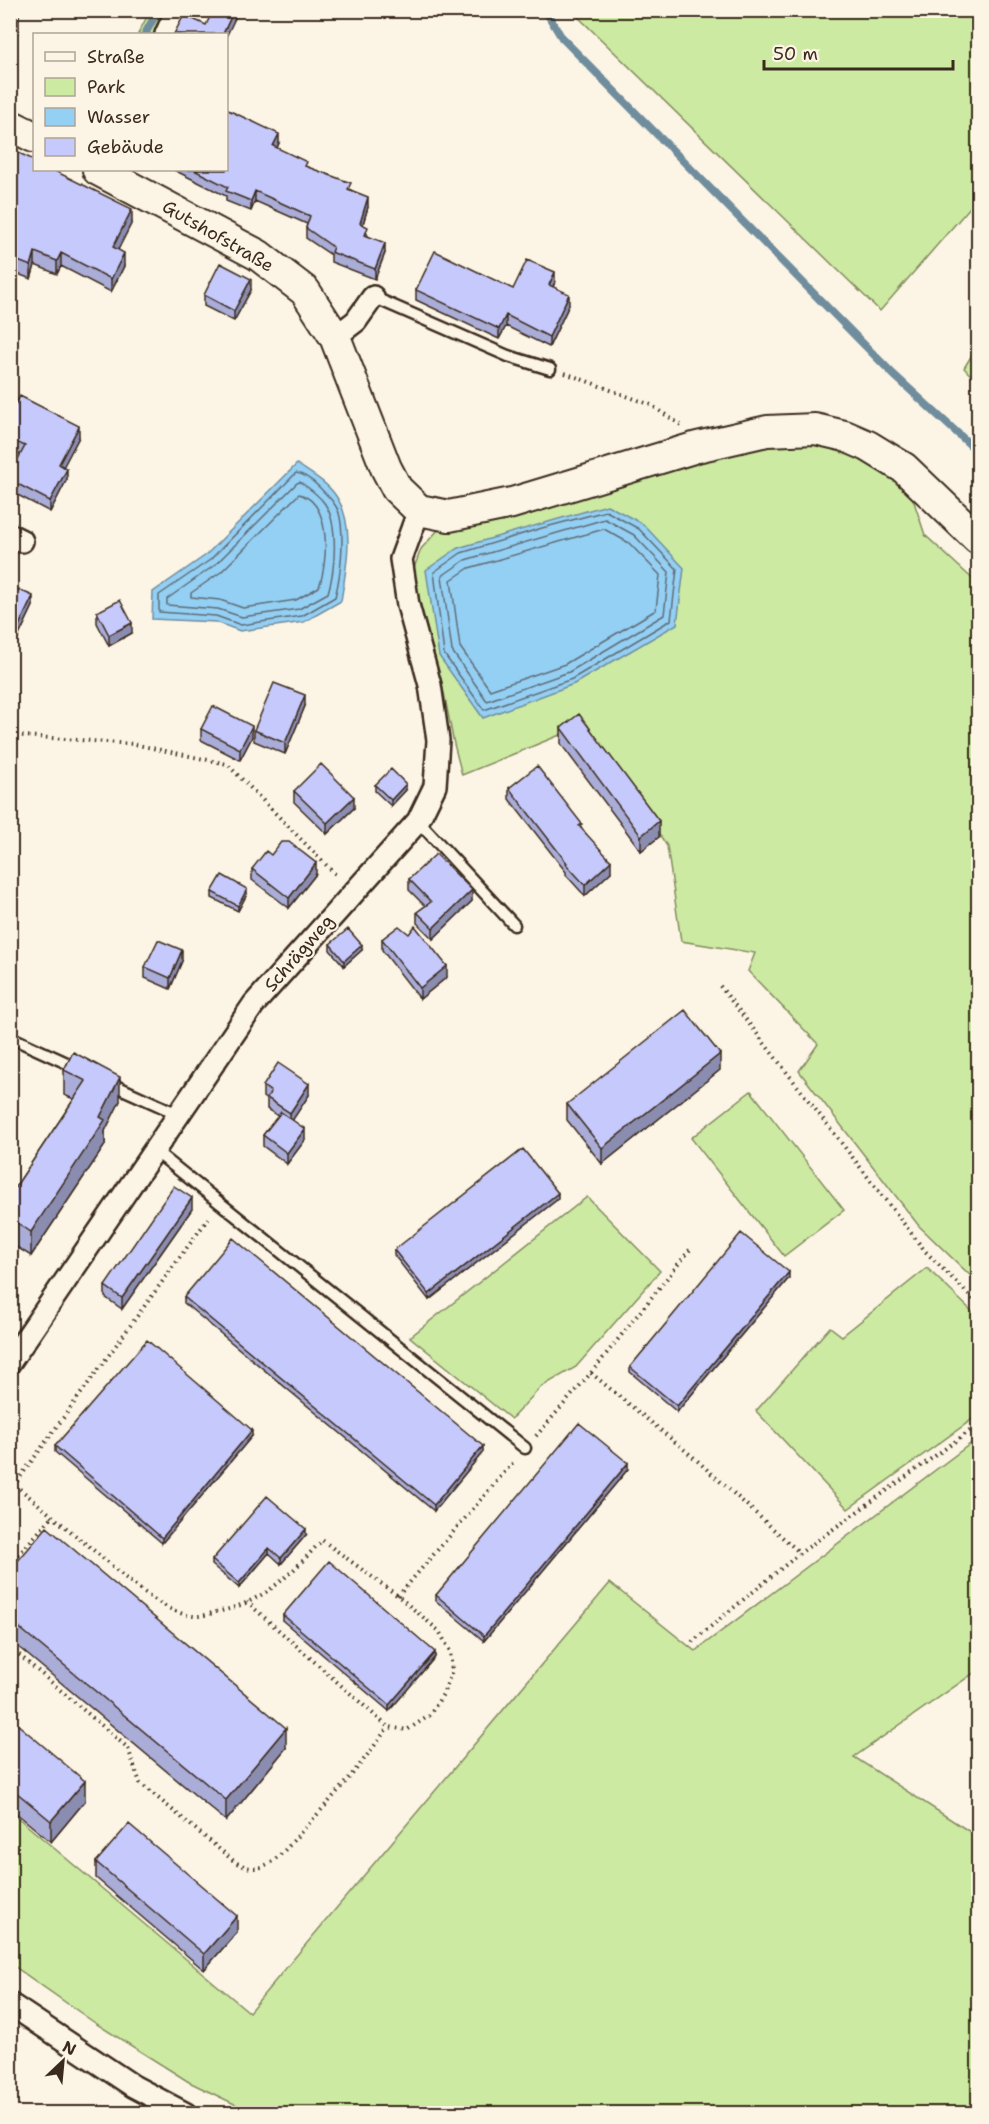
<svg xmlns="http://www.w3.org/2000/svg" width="989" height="2124" font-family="'Shantell Sans',sans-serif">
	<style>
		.green { fill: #cceaa2; stroke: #848a60; stroke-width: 1.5 }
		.water { fill: #94cff4; stroke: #708d9e; stroke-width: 1.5 }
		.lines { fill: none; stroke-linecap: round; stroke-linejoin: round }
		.shore { stroke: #5f6c74; stroke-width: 1.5 }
		.stream { stroke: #708d9e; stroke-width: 8 }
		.lane-casing { stroke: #3b2a1e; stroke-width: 15 }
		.street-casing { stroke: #3b2a1e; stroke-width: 26 }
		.secondary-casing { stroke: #3b2a1e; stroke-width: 34 }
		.path { stroke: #3b2a1e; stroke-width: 4; stroke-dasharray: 1.5 4.5; stroke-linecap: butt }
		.lane { stroke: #fcf5e5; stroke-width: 10 }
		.street { stroke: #fcf5e5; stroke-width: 21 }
		.secondary { stroke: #fcf5e5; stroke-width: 30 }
		.wall { fill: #aaadd8; stroke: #3b2a1e; stroke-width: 1.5 }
		.shaded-wall { fill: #8b8db0; stroke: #3b2a1e; stroke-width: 1.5 }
		.building { fill: #c6c9fb; stroke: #3b2a1e; stroke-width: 1.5 }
		.labels { text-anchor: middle; stroke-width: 4.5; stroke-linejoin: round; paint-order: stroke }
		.street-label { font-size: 18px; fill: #3b2a1e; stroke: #fcf5e5 }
	</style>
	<rect width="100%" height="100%" fill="#fcf5e5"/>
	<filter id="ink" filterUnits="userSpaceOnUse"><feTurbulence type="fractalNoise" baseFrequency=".0167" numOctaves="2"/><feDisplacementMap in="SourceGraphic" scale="12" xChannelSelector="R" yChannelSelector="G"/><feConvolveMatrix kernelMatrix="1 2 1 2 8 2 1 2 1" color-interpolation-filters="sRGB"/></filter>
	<g filter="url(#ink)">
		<path class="green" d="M150 11H166L154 34H138Z
			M572 11H978V198L880 311Z
			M978 345V383L964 368Z
			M796 440 847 450 882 470 912 496 925 535 978 584V1283L919 1226 799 1071 818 1044 748 971 755 953 681 941 667 846 587 724 462 775 454 744 444 693 418 595 414 568 421 549 439 529 701 461Z
			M751 1091 844 1210 784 1256 691 1138Z
			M587 1197 660 1271 576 1367 541 1387 511 1419 410 1337Z
			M927 1268 978 1317V1415L848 1509 756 1411 830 1327 842 1336Z
			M978 1438V1670L854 1757 978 1837V2113H253L189 2082 95 2023 11 1964V1812L249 2012 610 1583 695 1651Z"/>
		<path class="water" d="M297 464C310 473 327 482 336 496 356 526 346 568 341 601L304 622 240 631 216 622 152 619 153 592 206 555Z
			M607 505 643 524 684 568 677 624 574 684 483 718 439 656 426 570 458 548Z"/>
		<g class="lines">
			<path class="shore" d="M296 473C304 474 313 481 319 487 327 495 336 503 339 513 345 536 341 574 335 597L302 616 241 625 216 616 159 612V595L210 560Z
				M297 483 300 482C309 488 319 495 325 504 339 525 335 570 328 593L299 609 242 617 218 609 167 605V599L215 565Z
				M299 494C332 503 328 561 319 587L296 600 243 608 220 600 191 597V593L221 572Z
				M606 511 639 529 677 569 671 620 572 679 484 710 444 654 434 572 461 553 542 528Z
				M605 519 634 535 669 572 664 615 569 672 487 701 452 651 442 576 465 560Z
				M604 529 629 543 660 575 656 610 565 664 490 690 460 647 451 580 469 568Z"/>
			<path class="stream" d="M545 10 562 38 893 374 978 452
				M145 34 158 10"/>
			<g class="lane-casing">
				<path id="lane" d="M373 297 508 356 550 369
					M418 821 514 925
					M10 1037 80 1069
					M107 1082 178 1114
					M154 1150 525 1448"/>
			</g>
			<g class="street-casing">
				<path id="street" d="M166 34 177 10
					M335 337 356 321 373 297
					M10 535 22 541
					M10 1362 254 1004 418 821 435 786 438 740 430 685 408 605 401 559 419 510
					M10 2004 133 2086 186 2114"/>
			</g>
			<g class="secondary-casing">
				<path id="secondary" d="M10 125 34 137
					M98 170 258 255 305 291 335 337 386 468 397 489 419 510 449 516 512 503 697 447 767 431 815 429 845 436 868 446 904 468 978 539"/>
			</g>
			<path class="path" d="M565 373 651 405 681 425
				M10 571 14 561
				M10 735 133 744 227 764 338 877
				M720 986 925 1251 978 1304
				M591 1373 692 1456 800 1553
				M536 1436 591 1373 692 1247
				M15 1485C41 1506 66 1528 92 1549 117 1570 161 1613 193 1616 200 1617 209 1614 216 1612 264 1603 291 1574 322 1540L398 1596 439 1631 450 1651 452 1671 443 1694 429 1716 407 1730 388 1727 247 1602
				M10 1491 210 1216
				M10 1564 53 1516
				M398 1596 515 1460
				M692 1642 800 1553 978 1425
				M10 1647 128 1748 140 1783 235 1862C243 1866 251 1870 261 1867 278 1861 290 1844 302 1831 333 1798 362 1764 388 1727"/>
			<use href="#lane" class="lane"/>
			<use href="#street" class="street"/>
			<use href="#secondary" class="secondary"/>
		</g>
		<path class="wall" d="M279 143 277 148 307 167 351 190 368 207 363 224 368 236 385 253 375 279 331 262V255L306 238V228L307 224 255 201 251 211 226 201V196L174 170H226Z
			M10 149 132 222 118 249 124 266 111 292 61 266 57 274 35 265 31 279 10 271V202L12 199H10Z
			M555 282 553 287 569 305 549 347 506 326 499 339 416 300V290L513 289Z
			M251 290 234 321 204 306V295Z
			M10 414 79 437 63 466 67 479 50 512 10 491V474L21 455 10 450Z
			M10 586 33 606 12 650H10Z
			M97 612 132 633 109 646 97 623Z
			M305 706 285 754 254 741V730Z
			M561 728 659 837 641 851 561 744Z
			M201 729 252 737 240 760 201 740Z
			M375 785 406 790 391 806 375 791Z
			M509 788 582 828 611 872 585 896 566 875V872L509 799Z
			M294 791 354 808 327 834 294 802Z
			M271 855 316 874 289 908 252 880V869Z
			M409 879 472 901 433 939 417 923V912L425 906 409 890Z
			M212 892 247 894 238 911 212 898Z
			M382 939 447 977 420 999 382 950Z
			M330 944 362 950 344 966 330 950Z
			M182 961 170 989 145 978V967Z
			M73 1052 120 1101 105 1131V1145L31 1256 10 1243V1195L74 1099 64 1095V1070Z
			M720 1070 602 1164 567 1120V1104Z
			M263 1086 309 1095 292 1120 305 1140 287 1164 263 1146V1135L278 1116 267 1109V1100L263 1097Z
			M558 1199 429 1300 394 1255V1250Z
			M192 1209 122 1309 105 1297V1286Z
			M789 1278 677 1412 630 1372V1367Z
			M184 1297 483 1452 434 1511 184 1303Z
			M252 1436 162 1543 55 1452V1446Z
			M628 1469 484 1641 436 1601V1595Z
			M306 1535 281 1564 269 1553 239 1588 212 1565V1560Z
			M10 1570 286 1748 226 1821 10 1640Z
			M283 1615 435 1657 389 1711 283 1621Z
			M10 1718 85 1801 51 1842 10 1808Z
			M96 1862 237 1932 204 1970 96 1878Z"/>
		<path class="shaded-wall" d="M234 10H239L226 37V34H223Z
			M19 16V30L10 47V32Z
			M279 134V143L273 156V146Z
			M255 191V201L251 211V201Z
			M368 197V207L360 233V223Z
			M132 209V222L113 260V247Z
			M385 243V253L375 279V269Z
			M35 252V265L31 279V266Z
			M61 253V266L57 274V261Z
			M124 253V266L111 292V279Z
			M555 272V282L549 295V285Z
			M251 279V290L234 321V311Z
			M569 294V305L549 347V337Z
			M506 315V326L499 339V329Z
			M79 426V437L59 475V464Z
			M67 469V479L50 512V501Z
			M33 596V606L12 650V640Z
			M132 623V633L109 646V635Z
			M305 695V706L285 754V743Z
			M252 726V737L240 760V749Z
			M406 784V790L391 806V800Z
			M354 797V808L327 834V823Z
			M659 821V837L641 851V836Z
			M611 861V872L585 896V885Z
			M316 863V874L289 908V898Z
			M247 889V894L238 911V906Z
			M472 890V901L433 939V928Z
			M362 945V950L344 966V961Z
			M182 950V961L170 989V978Z
			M447 966V977L420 999V988Z
			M720 1054V1070L602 1164V1148Z
			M120 1077V1101L105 1131V1145L31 1256V1232L100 1117Z
			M309 1084V1095L290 1124V1113Z
			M305 1129V1140L287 1164V1153Z
			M558 1193V1199L429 1300V1294Z
			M192 1198V1209L122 1309V1298Z
			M789 1272V1278L677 1412V1406Z
			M252 1430V1436L162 1543V1538Z
			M483 1446V1452L434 1511V1505Z
			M628 1463V1469L484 1641V1636Z
			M306 1529V1535L281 1564V1558Z
			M269 1548V1553L239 1588V1583Z
			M435 1652V1657L389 1711V1705Z
			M286 1728V1748L226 1821V1800Z
			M85 1781V1801L51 1842V1821Z
			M237 1916V1932L204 1970V1954Z"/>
		<path class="building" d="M213 10H234L223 34H174L184 15 206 25Z
			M10 12 19 16 10 32Z
			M226 109 279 134 273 146 307 162 305 166 351 183 348 189 368 197 360 223 368 227 365 235 385 243 375 269 331 252 333 247 306 228 310 216 255 191 251 201 226 191 228 187 194 170H226Z
			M10 149 34 160V170H53L132 209 113 247 124 253 111 279 61 253 57 261 35 252 31 266 10 258V202L16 188 10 186Z
			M435 251 513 289 527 260 555 272 549 285 569 294 549 337 506 315 499 329 416 290Z
			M220 263 251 279 234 311 204 295Z
			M20 396 79 426 59 464 67 469 50 501 10 480V474L25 446 10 439V414Z
			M10 586 33 596 12 640H10Z
			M120 600 132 623 109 635 97 612Z
			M274 683 305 695 285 743 254 730Z
			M213 706 252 726 240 749 201 729Z
			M579 714 659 821 641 836 561 728Z
			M321 764 354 797 327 823 294 791Z
			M537 766 582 824 579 826 611 861 585 885 566 864 567 863 509 788Z
			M391 769 406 784 391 800 375 785Z
			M281 842H289L316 863 289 898 252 869 266 851 271 855Z
			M436 854 472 890 433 928 417 912 431 902 409 879Z
			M222 875 247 889 238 906 212 892Z
			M399 926 409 934 415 926 447 966 420 988 382 939Z
			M348 929 362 945 344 961 330 944Z
			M158 940 182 950 170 978 145 967Z
			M685 1010 720 1054 602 1148 567 1104Z
			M73 1052 120 1077 100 1117 105 1120 31 1232 10 1218V1195L86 1081 64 1070Z
			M278 1063 309 1084 290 1113 267 1098 271 1092 263 1086Z
			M281 1112 305 1129 287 1153 263 1135Z
			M523 1149 558 1193 429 1294 394 1250Z
			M174 1186 192 1198 122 1298 105 1286Z
			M741 1233 789 1272 677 1406 630 1367Z
			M233 1238 483 1446 434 1505 184 1297Z
			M147 1340 252 1430 162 1538 55 1446Z
			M579 1423 628 1463 484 1636 436 1595Z
			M267 1496 306 1529 281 1558 269 1548 239 1583 212 1560Z
			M47 1527 286 1728 226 1800 10 1620V1570Z
			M329 1561 435 1652 389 1705 283 1615Z
			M10 1718 85 1781 51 1821 10 1787Z
			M129 1824 237 1916 204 1954 96 1862Z"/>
	</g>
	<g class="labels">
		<g class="street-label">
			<text transform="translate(218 236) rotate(30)" y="6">Gutshofstraße</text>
			<text transform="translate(299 953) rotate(-49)" y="6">Schrägweg</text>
		</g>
	</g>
	<rect width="989" height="2124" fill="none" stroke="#fcf5e5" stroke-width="36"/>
	<rect x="18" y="18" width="953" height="2088" fill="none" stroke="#3b2a1e" stroke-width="2" filter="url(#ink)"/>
	<rect x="33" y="33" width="195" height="138" fill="#fcf5e5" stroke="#afa495" stroke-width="1.5"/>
	<rect x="45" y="52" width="30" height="9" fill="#fcf5e5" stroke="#afa495" stroke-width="1.5"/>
	<text x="87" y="63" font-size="18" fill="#3b2a1e">Straße</text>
	<rect x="45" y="78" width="30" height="18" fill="#cceaa2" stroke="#afa495" stroke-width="1.5"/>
	<text x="87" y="93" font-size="18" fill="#3b2a1e">Park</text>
	<rect x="45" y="108" width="30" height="18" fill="#94cff4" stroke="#afa495" stroke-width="1.5"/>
	<text x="87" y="123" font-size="18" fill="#3b2a1e">Wasser</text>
	<rect x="45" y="138" width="30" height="18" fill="#c6c9fb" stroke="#afa495" stroke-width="1.5"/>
	<text x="87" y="153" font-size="18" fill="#3b2a1e">Gebäude</text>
	<g transform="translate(63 2061) rotate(26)" stroke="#fcf5e5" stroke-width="4.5" paint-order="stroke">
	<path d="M0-4.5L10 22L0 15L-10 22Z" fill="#3b2a1e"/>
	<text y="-9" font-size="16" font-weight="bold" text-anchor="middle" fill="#3b2a1e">N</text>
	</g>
	<path d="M764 60v9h189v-9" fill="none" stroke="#3b2a1e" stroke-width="3"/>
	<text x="773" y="60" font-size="18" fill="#3b2a1e" stroke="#fcf5e5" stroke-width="4.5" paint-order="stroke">50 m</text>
</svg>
